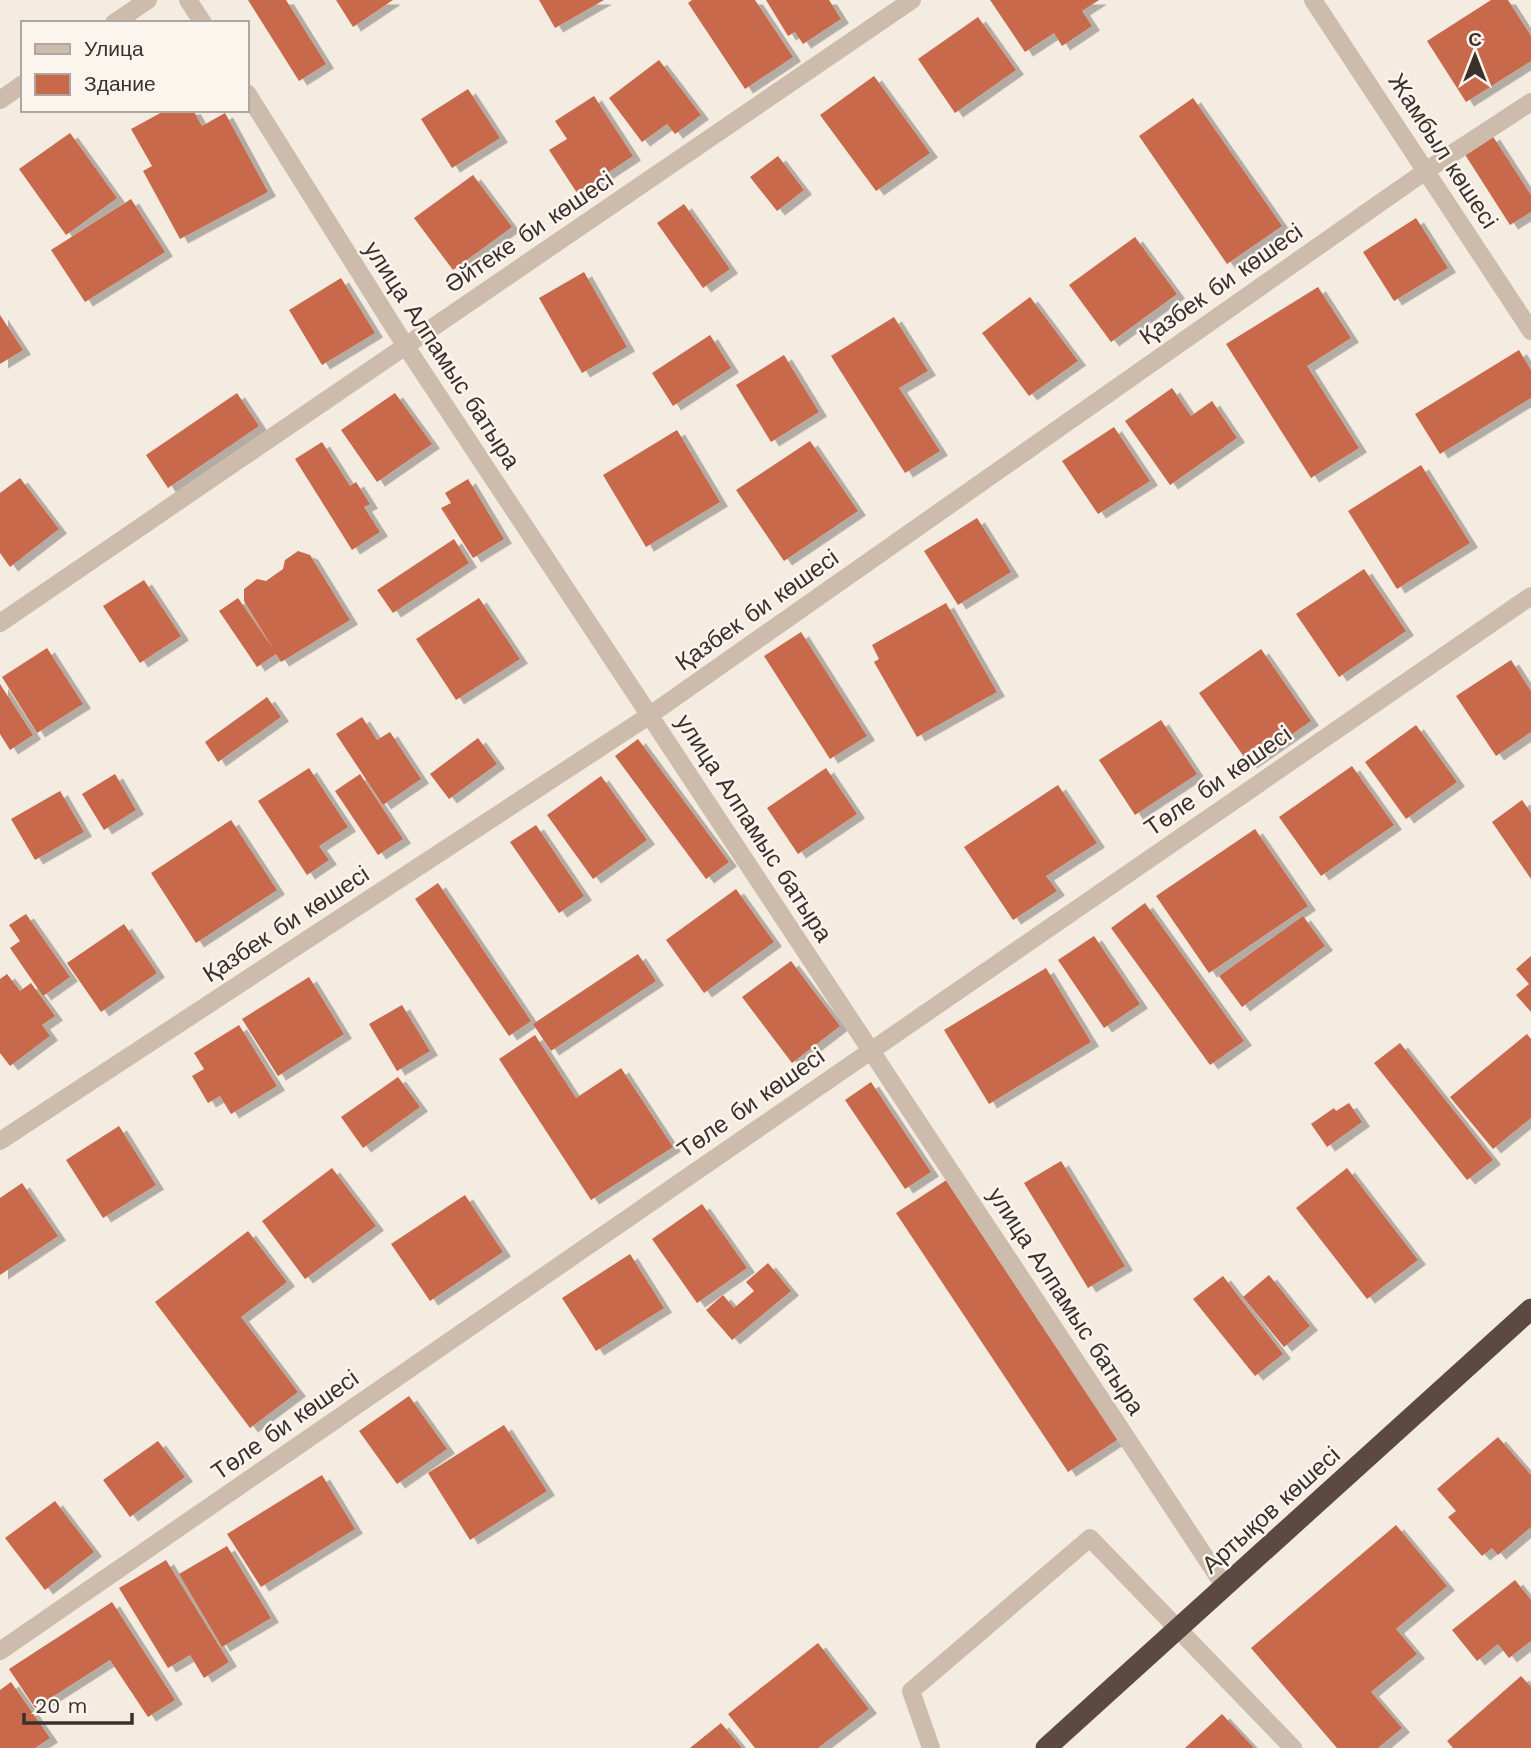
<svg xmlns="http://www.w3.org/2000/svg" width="1531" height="1748" font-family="'Work Sans',sans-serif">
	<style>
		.building { fill: #c8694b; filter: url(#shadow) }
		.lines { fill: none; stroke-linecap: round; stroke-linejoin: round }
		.minor { stroke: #cdbbac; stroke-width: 18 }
		.highway { stroke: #5c4a42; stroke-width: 21 }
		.labels { text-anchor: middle; stroke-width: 5; stroke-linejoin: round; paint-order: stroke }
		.street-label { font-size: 24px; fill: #3b302b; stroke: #fbf5ee }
	</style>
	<defs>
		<filter id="shadow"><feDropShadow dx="8" dy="4.5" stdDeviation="0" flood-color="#0004"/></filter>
	</defs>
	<rect width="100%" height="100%" fill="#f4ebe1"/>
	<path class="building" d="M248 0H286L326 64 299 81Z
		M336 0H393L353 27Z
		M539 0H604L555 28Z
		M692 0H755L793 57 745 89 688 3Z
		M766 0H829L841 19 803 44 795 32 788 36Z
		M990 0H1099L1082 11 1092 26 1062 46 1054 33 1025 52Z
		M1491 0H1508L1531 36V61L1466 102 1427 41Z
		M978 17 1016 70 955 113 918 59Z
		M659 60 701 115 675 134 667 124 642 142 609 98Z
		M874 76 930 153 876 191 820 115Z
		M468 89 500 138 452 168 421 119Z
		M594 96 633 156 577 193 549 150 567 139 555 121Z
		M1193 98 1282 226 1227 264 1139 136Z
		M166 110H193L202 126 225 113 268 192 180 239 143 171 152 166 131 129Z
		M70 133 117 198 66 235 19 169Z
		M1492 135 1531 195V212L1510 225 1464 153Z
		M778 156 804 190 777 211 750 177Z
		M473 175 512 227 453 270 414 218Z
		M131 199 165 252 85 302 51 250Z
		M684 204 730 269 703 288 657 223Z
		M1416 218 1448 268 1394 301 1363 252Z
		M1135 237 1177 294 1111 342 1069 285Z
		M584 272 627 347 582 373 539 298Z
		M341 278 375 333 322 365 289 310Z
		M1318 287 1351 338 1307 366 1359 448 1311 478 1226 344Z
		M1030 297 1078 361 1029 396 982 333Z
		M0 315 23 350 0 364Z
		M894 317 928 371 899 388 940 451 905 473 831 356Z
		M710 335 731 368 673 406 652 373Z
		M1519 350 1531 370V398L1440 454 1415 414Z
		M784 355 819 412 771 442 736 385Z
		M1172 388 1191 416 1212 401 1237 438 1170 485 1125 421Z
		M237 393 259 426 168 488 146 455Z
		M395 393 432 444 377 482 341 430Z
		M1114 427 1150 481 1098 514 1062 461Z
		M677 430 720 502 646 547 603 475Z
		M810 441 858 511 784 561 736 490Z
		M322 442 350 486 356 482 370 504 364 507 380 532 352 550 295 459Z
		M1421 465 1470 543 1397 589 1348 511Z
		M20 478 59 529 10 567 0 553V493Z
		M468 479 504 539 473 558 441 508 451 503 445 493Z
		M977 518 1011 572 958 605 924 551Z
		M454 539 469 563 393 613 377 590Z
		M298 551 310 555 350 620 281 662 276 654 257 667 219 611 238 598 274 650 244 601V589L257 579 266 581 283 569 285 560Z
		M1364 569 1406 631 1339 677 1296 614Z
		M144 580 181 636 140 663 103 606Z
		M479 598 520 659 456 700 416 639Z
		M946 603 997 692 917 737 874 662 879 659 872 645Z
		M801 632 867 736 830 759 764 656Z
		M47 648 83 704 37 733 2 677Z
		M1261 649 1311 721 1249 764 1199 693Z
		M1511 660 1531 691V732L1496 756 1456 696Z
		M0 684 33 735 10 750 0 734Z
		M267 697 281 717 218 762 205 742Z
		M362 717 377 740 390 732 421 779 383 805 336 734Z
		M1161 720 1197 774 1135 815 1099 760Z
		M1416 725 1457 782 1406 819 1365 762Z
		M478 738 497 764 449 799 430 774Z
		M638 739 729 862 706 879 615 756Z
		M1352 766 1394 825 1321 876 1279 817Z
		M309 768 348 827 319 846 329 860 307 875 258 801Z
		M826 768 857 814 798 854 767 808Z
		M115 774 136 810 104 830 82 794Z
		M360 774 403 839 378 855 335 791Z
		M601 776 647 840 593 879 547 815Z
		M1058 785 1097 843 1046 876 1057 891 1013 920 964 847Z
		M60 791 84 832 35 860 11 819Z
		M1522 800 1531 813V879L1492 822Z
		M231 820 277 890 196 943 151 873Z
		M536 825 584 896 559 913 510 842Z
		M1255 829 1308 906 1209 973 1156 896Z
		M438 883 531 1021 509 1036 415 899Z
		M736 889 774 942 704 993 666 940Z
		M1145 903 1244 1041 1210 1065 1111 928Z
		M26 914 70 977 43 996 10 948 20 941 9 925Z
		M1303 916 1325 946 1242 1007 1219 976Z
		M124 924 157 973 101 1012 67 963Z
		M1094 936 1140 1004 1104 1028 1058 960Z
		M638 954 656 981 551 1051 533 1024Z
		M1531 956V1012L1516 995 1529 984 1516 969Z
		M791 961 840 1026 792 1063 742 997Z
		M1046 968 1091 1042 989 1104 944 1030Z
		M7 974 20 991 31 983 55 1016 42 1025 50 1036 10 1066 0 1053V979Z
		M309 977 344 1034 278 1076 242 1019Z
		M402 1005 430 1051 397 1071 369 1024Z
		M239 1025 277 1086 231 1114 220 1096 208 1103 192 1076 204 1069 194 1053Z
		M1527 1034 1531 1039V1118L1493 1149 1450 1097Z
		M535 1035 576 1098 621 1068 673 1147 591 1200 499 1059Z
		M1400 1043 1493 1160 1467 1180 1374 1063Z
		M398 1077 420 1107 363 1148 341 1117Z
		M871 1082 931 1172 905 1189 845 1100Z
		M1349 1103 1362 1122 1327 1147 1311 1124 1334 1108 1336 1111Z
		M119 1126 156 1185 103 1218 66 1160Z
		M1061 1161 1125 1266 1088 1288 1024 1183Z
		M332 1168 376 1226 305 1279 262 1221Z
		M1347 1168 1418 1260 1367 1299 1296 1208Z
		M948 1179 1120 1438 1068 1472 896 1213Z
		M22 1183 58 1236 0 1275V1198Z
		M465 1195 503 1252 430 1301 391 1244Z
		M702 1204 747 1268 697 1303 652 1239Z
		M248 1231 287 1282 241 1317 298 1392 250 1428 155 1302Z
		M630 1254 664 1308 596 1351 562 1298Z
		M768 1263 791 1291 732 1340 706 1310 723 1295 734 1308 754 1291 746 1282Z
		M1269 1275 1310 1326 1284 1347 1243 1297Z
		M1223 1276 1283 1354 1255 1376 1193 1299Z
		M409 1396 447 1449 397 1484 359 1431Z
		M504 1425 547 1491 470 1540 428 1473Z
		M1498 1437 1531 1475V1527L1498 1555 1492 1548 1482 1556 1448 1517 1456 1511 1437 1489Z
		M158 1441 185 1477 130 1517 103 1480Z
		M322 1475 355 1529 261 1587 227 1534Z
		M55 1501 94 1552 45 1590 5 1538Z
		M1396 1525 1447 1586 1396 1629 1417 1654 1371 1692 1402 1728 1378 1748H1337L1251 1648Z
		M227 1546 271 1618 222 1647 179 1574Z
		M166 1560 229 1662 204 1678 190 1655 168 1668 119 1588Z
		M1515 1580 1531 1600V1641L1509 1658 1498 1644 1477 1661 1452 1630Z
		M112 1602 175 1700 148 1717 110 1660 35 1708 9 1669Z
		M818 1643 869 1709 818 1748H755L728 1714Z
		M1521 1676 1531 1687V1748H1453L1447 1741Z
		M11 1682 50 1738 35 1748H0V1690Z
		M1222 1714 1254 1748H1185Z
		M721 1723 742 1748H690Z"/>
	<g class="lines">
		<path class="minor" d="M188 0 203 23
			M1313 0 1531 331
			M114 23 148 0
			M247 93 405 345 1225 1587
			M0 100 23 84
			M0 623 912 0
			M0 1141 650 715 1427 170 1531 102
			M0 1651 1531 596
			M931 1748 911 1691 1090 1538 1293 1748"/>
		<path class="highway" d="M1046 1748 1531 1309"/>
	</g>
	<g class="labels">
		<g class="street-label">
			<text transform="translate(1443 151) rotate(57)" y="8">Жамбыл көшесі</text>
			<text transform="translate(529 232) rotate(-34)" y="8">Әйтеке би көшесі</text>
			<text transform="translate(1221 284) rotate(-35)" y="8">Қазбек би көшесі</text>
			<text transform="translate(442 355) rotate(57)" y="8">улица Алпамыс батыра</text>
			<text transform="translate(757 610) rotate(-35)" y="8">Қазбек би көшесі</text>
			<text transform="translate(1218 781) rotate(-35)" y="8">Төле би көшесі</text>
			<text transform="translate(754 828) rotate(57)" y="8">улица Алпамыс батыра</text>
			<text transform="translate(286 924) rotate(-33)" y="8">Қазбек би көшесі</text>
			<text transform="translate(751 1103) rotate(-35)" y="8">Төле би көшесі</text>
			<text transform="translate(1066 1301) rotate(57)" y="8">улица Алпамыс батыра</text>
			<text transform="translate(285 1425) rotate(-35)" y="8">Төле би көшесі</text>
			<text transform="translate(1271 1510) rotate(-42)" y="8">Артықов көшесі</text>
		</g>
	</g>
	<rect x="21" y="21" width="228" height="91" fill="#fbf5ee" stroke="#aea6a0" stroke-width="2"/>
	<rect x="35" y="44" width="35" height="10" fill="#cdbbac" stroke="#aea6a0" stroke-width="2"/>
	<text x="84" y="56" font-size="21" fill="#3b302b">Улица</text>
	<rect x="35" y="74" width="35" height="21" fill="#c8694b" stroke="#aea6a0" stroke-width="2"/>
	<text x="84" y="91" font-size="21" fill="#3b302b">Здание</text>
	<g transform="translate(1475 56)" stroke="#fbf5ee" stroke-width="5" paint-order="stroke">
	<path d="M0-5L12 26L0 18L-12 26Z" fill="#3b302b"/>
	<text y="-10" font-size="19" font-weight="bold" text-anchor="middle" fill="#3b302b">С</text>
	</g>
	<path d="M24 1713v10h108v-10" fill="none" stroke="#3b302b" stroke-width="3.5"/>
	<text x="35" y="1713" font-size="21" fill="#3b302b" stroke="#fbf5ee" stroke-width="5" paint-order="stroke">20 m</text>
</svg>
